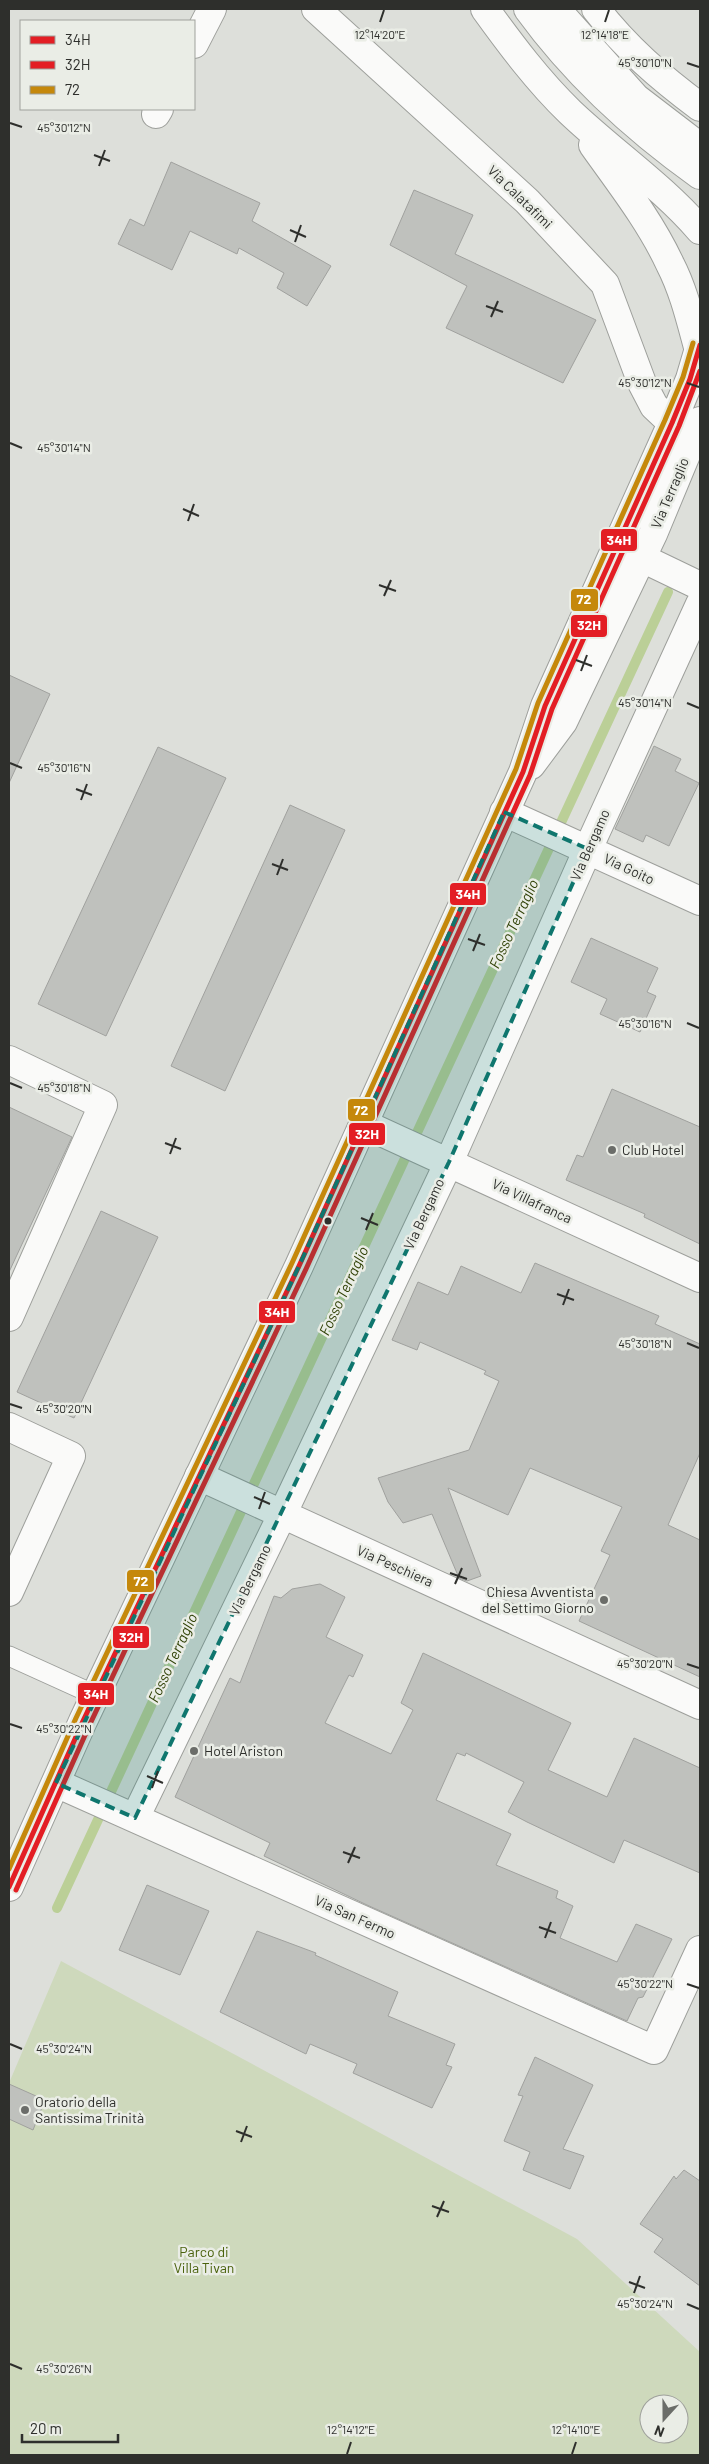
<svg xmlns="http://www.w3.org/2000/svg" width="709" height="2464" font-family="Barlow,sans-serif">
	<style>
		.green { fill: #ced9bc; fill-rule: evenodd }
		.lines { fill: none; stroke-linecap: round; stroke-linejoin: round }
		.stream { stroke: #bbcf97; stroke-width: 10 }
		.building { fill: #bfc1bd; stroke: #a0a19e }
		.lane-casing { stroke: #9d9f9b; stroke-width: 21 }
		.street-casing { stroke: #9d9f9b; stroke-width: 30 }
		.secondary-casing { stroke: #9d9f9b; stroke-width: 30 }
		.lane { stroke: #fafaf9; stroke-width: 19 }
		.street { stroke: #fafaf9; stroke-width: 28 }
		.secondary { stroke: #fafaf9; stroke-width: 28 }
		.bus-1-casing { stroke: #eaede6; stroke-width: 9 }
		.bus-2-casing { stroke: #eaede6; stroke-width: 9 }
		.bus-3-casing { stroke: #eaede6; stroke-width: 9 }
		.bus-1 { stroke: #e31e24; stroke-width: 5 }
		.bus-2 { stroke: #e31e24; stroke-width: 5 }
		.bus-3 { stroke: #c5880b; stroke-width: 5 }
		.marked { fill: #0f766e; fill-opacity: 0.2; stroke: #0f766e; stroke-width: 4; stroke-dasharray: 10 6; stroke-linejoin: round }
		.ticks { fill: none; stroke: #2e2f2c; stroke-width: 2 }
		.poi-dot { fill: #6b6d69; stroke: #eaede6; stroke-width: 2 }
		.bus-dot { fill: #2e2f2c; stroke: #eaede6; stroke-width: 2 }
		.labels { text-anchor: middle; stroke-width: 5; stroke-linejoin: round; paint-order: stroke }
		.street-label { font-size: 14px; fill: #2e2f2c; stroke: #eaede6 }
		.poi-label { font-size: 14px; fill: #2e2f2c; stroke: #eaede6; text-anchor: start }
		.park-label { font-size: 14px; fill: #4a620c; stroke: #eaede6 }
		.water-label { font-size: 15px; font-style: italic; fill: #304106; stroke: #eaede6 }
		.ticks-label { font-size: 12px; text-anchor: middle; fill: #2e2f2c; stroke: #eaede6; stroke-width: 5; stroke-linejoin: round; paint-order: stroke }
		.line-badge { stroke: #eaede6; stroke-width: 2 }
		.badge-label { font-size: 14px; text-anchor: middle; font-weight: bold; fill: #fff }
	</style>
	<rect width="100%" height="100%" fill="#dddfda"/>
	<path class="green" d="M61 1961 577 2239 700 2352V2455H9V2083ZM649 2404H679V2434H649Z"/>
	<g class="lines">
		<path class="stream" d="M57 1908 668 592"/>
	</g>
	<path class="building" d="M171 162 260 203 252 221 331 266 307 306 277 288 284 273 239 248 237 254 190 231 172 270 118 244 130 219 144 226Z
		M414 190 473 215 455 254 596 320 563 383 446 328 467 286 390 245Z
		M9 675 50 694 9 783Z
		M654 746 681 759 675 771 699 783 669 846 646 835 643 842 615 829Z
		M158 747 226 778 106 1036 38 1004Z
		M290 805 345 830 225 1091 171 1066Z
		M591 938 658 968 647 992 656 996 640 1032 600 1014 607 999 571 982Z
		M612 1089 700 1127V1244L644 1217 645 1214 566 1180 577 1155 583 1157Z
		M9 1107 72 1137 9 1272Z
		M101 1211 158 1237 74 1418 17 1392Z
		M535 1263 659 1316 655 1324 700 1344V1453L668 1525 700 1540V1677L579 1621 610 1555 601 1551 622 1507 530 1468 508 1515 448 1488 481 1576 467 1581 459 1578 432 1514 403 1523 388 1502 378 1478 469 1450 499 1381 484 1374 486 1371 420 1342 417 1350 392 1340 418 1282 448 1295 461 1266 521 1293Z
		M320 1584 345 1597 326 1637 363 1655 353 1677 349 1675 325 1723 391 1754 413 1710 401 1703 423 1653 571 1723 548 1770 607 1797 634 1738 700 1768V1873L624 1840 614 1863 527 1822 508 1812 524 1782 466 1753 465 1756 457 1753 436 1800 511 1834 496 1865 558 1891 556 1898 573 1906 560 1938 617 1962 636 1924 672 1939 643 1997 638 1998 627 2021 367 1905 264 1856 270 1843 175 1797 230 1678 240 1683 274 1596 281 1598 292 1589Z
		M147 1885 209 1911 180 1975 119 1950Z
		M257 1931 316 1953 315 1955 398 1992 388 2016 455 2044 446 2065 452 2067 432 2108 353 2073 357 2064 310 2044 306 2054 220 2012Z
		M535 2057 593 2085 563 2149 584 2156 570 2189 523 2170 530 2152 504 2141 523 2096 518 2095Z
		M9 2084 45 2100 33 2130 9 2119Z
		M684 2170 700 2181V2286L654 2252 663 2239 640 2224 674 2176 676 2179Z"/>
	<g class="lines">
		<g class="lane-casing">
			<path id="lane" d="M9 1656 95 1695"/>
		</g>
		<g class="street-casing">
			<path id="street" d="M316 9 527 201 605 284 642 383 654 406 672 423
				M194 44 212 9
				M156 114 159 109
				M621 548 700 586
				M504 812 700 901
				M9 1060 103 1105 9 1317
				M364 1124 700 1278
				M9 1427 71 1456 9 1592
				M199 1476 700 1705
				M56 1783 654 2050 700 1950
				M135 1818 282 1515 449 1162 588 849 700 604"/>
		</g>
		<g class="secondary-casing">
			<path id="secondary" d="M485 9C511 45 538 81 570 112 612 152 662 186 700 230
				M528 9C576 75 634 128 700 175
				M556 9 636 98 700 147
				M596 9C626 48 661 78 700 107
				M593 145C620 183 650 221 670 264 684 291 691 322 699 351
				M531 765 563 722 653 534 700 421
				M9 1887 83 1721 299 1266 523 772 545 706 672 423 690 379 700 345"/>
		</g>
		<use href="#lane" class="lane"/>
		<use href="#street" class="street"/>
		<use href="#secondary" class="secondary"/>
		<g class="bus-1-casing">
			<path id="bus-1" d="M9 1887 83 1721 299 1266 523 772 545 706 672 423 690 379 700 345"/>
		</g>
		<g class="bus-2-casing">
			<path id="bus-2" d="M16 1890 90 1724 306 1269 530 775 552 709 679 426 700 371"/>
		</g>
		<g class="bus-3-casing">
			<path id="bus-3" d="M9 1869 76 1718 292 1263 516 769 538 703 665 420 683 377 693 343"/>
		</g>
		<use href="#bus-1" class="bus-1"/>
		<use href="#bus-2" class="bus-2"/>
		<use href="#bus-3" class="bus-3"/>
	</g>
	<path class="marked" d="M504 812 588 849 449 1162 135 1818 56 1783 299 1266Z"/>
	<path class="ticks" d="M380 22 384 10M605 22 609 10M687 63 699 67M10 123 22 127M94 155 110 161M99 166 105 150M290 230 306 237M295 242 301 225M486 306 503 312M491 317 498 301M687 383 699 387M10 443 22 448M183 509 199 516M188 521 194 504M379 585 396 591M384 596 391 580M576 660 592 666M581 671 587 655M687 703 699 708M10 763 22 768M76 789 92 795M81 800 87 784M272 864 288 870M277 875 283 859M468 939 485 945M473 951 480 934M687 1023 699 1028M10 1083 22 1088M165 1143 181 1149M170 1154 176 1138M361 1218 378 1225M366 1230 373 1213M557 1294 574 1300M563 1305 569 1289M687 1343 699 1348M10 1404 22 1408M254 1497 270 1504M259 1509 265 1492M450 1573 467 1579M455 1584 462 1568M687 1664 699 1668M10 1724 22 1728M147 1776 163 1783M152 1788 158 1771M343 1852 360 1858M348 1863 355 1847M539 1927 556 1933M545 1938 551 1922M687 1984 699 1988M10 2044 22 2049M236 2131 252 2137M241 2142 247 2126M432 2206 449 2212M437 2217 444 2201M629 2282 645 2288M634 2293 640 2276M687 2304 699 2309M10 2364 22 2369M347 2454 351 2442M572 2454 576 2442"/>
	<g class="poi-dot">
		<circle cx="612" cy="1150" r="5"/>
		<circle cx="604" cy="1600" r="5"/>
		<circle cx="194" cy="1751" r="5"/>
		<circle cx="25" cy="2110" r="5"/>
	</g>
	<circle class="bus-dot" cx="328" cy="1221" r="4.5"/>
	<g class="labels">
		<g class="street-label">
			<text transform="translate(520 197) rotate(44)" y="5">Via Calatafimi</text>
			<text transform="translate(670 493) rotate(-67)" y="5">Via Terraglio</text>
			<text transform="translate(590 845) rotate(-66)" y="5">Via Bergamo</text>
			<text transform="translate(629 869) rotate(25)" y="5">Via Goito</text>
			<text transform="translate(532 1201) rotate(25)" y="5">Via Villafranca</text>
			<text transform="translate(424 1214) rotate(-65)" y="5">Via Bergamo</text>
			<text transform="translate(395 1566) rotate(24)" y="5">Via Peschiera</text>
			<text transform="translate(250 1580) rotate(-64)" y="5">Via Bergamo</text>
			<text transform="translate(355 1917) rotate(24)" y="5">Via San Fermo</text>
		</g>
		<g class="poi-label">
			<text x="622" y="1155">Club Hotel</text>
			<text x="594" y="1597" text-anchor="end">Chiesa Avventista<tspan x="594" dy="16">del Settimo Giorno</tspan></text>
			<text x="204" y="1756">Hotel Ariston</text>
			<text x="35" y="2107">Oratorio della<tspan x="35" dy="16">Santissima Trinità</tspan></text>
		</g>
		<g class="park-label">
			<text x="204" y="2257">Parco di<tspan x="204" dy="16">Villa Tivan</tspan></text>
		</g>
		<g class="water-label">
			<text transform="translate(514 924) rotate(-65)" y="5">Fosso Terraglio</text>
			<text transform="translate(344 1291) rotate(-65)" y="5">Fosso Terraglio</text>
			<text transform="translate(173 1658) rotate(-65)" y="5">Fosso Terraglio</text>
		</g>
	</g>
	<g class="ticks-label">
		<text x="380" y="39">12°14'20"E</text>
		<text x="605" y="39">12°14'18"E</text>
		<text x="645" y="67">45°30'10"N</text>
		<text x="64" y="132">45°30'12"N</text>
		<text x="645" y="387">45°30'12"N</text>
		<text x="64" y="452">45°30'14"N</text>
		<text x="645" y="707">45°30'14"N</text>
		<text x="64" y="772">45°30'16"N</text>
		<text x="645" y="1028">45°30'16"N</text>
		<text x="64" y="1092">45°30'18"N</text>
		<text x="645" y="1348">45°30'18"N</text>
		<text x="64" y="1413">45°30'20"N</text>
		<text x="645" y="1668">45°30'20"N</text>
		<text x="64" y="1733">45°30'22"N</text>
		<text x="645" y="1988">45°30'22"N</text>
		<text x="64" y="2053">45°30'24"N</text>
		<text x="645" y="2308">45°30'24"N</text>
		<text x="64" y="2373">45°30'26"N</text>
		<text x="351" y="2434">12°14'12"E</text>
		<text x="576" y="2434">12°14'10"E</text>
	</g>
	<g class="line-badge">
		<rect x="600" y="528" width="38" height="24" rx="5" fill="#e31e24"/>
		<rect x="570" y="588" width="29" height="24" rx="5" fill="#c5880b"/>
		<rect x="570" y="614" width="38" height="24" rx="5" fill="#e31e24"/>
		<rect x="449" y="882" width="38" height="24" rx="5" fill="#e31e24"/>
		<rect x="347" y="1098" width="29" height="24" rx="5" fill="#c5880b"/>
		<rect x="348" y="1122" width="38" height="24" rx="5" fill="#e31e24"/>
		<rect x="258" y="1300" width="38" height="24" rx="5" fill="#e31e24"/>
		<rect x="126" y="1569" width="29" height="24" rx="5" fill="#c5880b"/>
		<rect x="112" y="1625" width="38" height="24" rx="5" fill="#e31e24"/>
		<rect x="77" y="1682" width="38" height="24" rx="5" fill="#e31e24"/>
	</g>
	<g class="badge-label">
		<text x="619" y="545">34H</text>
		<text x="584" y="604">72</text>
		<text x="589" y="630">32H</text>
		<text x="468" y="899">34H</text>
		<text x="361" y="1115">72</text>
		<text x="367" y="1139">32H</text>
		<text x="277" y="1317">34H</text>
		<text x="141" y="1586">72</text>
		<text x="131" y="1642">32H</text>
		<text x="96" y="1699">34H</text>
	</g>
	<rect width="709" height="2464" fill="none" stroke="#2e2f2c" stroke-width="20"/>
	<rect x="20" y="20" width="175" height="90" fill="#eaede6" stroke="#9fa19c"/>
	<rect x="30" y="36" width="25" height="8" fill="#e31e24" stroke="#9fa19c"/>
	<text x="65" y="45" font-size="15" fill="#2e2f2c">34H</text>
	<rect x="30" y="61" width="25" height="8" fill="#e31e24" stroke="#9fa19c"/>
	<text x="65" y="70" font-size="15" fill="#2e2f2c">32H</text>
	<rect x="30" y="86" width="25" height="8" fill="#c5880b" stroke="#9fa19c"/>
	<text x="65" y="95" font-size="15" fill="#2e2f2c">72</text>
	<g transform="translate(664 2419) rotate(201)"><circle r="24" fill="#eaede6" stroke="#9fa19c"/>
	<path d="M0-4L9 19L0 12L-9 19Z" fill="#6b6d69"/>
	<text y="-8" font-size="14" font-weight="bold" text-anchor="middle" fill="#2e2f2c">N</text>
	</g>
	<path d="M22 2434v8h96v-8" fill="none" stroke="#2e2f2c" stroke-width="2.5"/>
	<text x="30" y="2434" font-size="15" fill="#2e2f2c" stroke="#eaede6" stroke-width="4" paint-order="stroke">20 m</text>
</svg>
